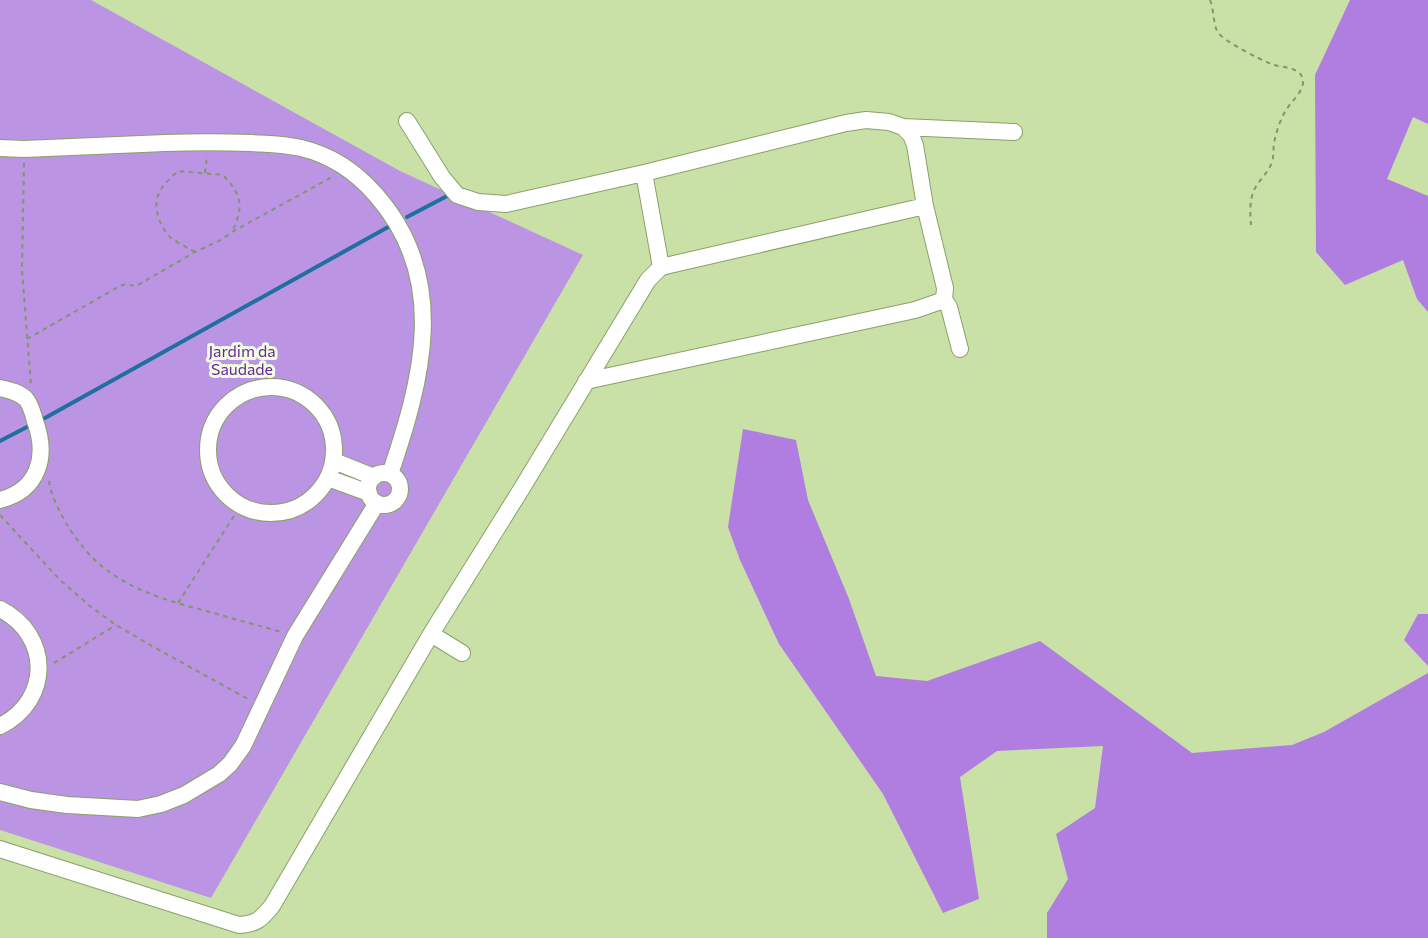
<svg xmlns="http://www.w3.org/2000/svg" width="1428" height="938" font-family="Commissioner,sans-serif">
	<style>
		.green { fill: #bc94e4 }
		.forest { fill: #b07de1 }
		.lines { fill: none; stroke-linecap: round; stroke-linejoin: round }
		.stream { stroke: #216ea1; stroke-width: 4 }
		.minor-casing { stroke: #8aa069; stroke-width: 18 }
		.path { stroke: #83956a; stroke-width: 2; stroke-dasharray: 4.5 4.5; stroke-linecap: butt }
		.minor { stroke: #fff; stroke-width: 16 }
		.labels { text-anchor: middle; stroke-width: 6; stroke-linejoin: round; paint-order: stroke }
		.park-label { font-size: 16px; fill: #69259b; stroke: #f1fde0 }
	</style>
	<rect width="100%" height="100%" fill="#c9e1a7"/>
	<path class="green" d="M0 0H91L400 171 583 255 211 898 0 830Z"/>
	<path class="forest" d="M1350 0H1428V124L1413 117 1387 179 1428 196V312L1417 299 1403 260 1345 285 1316 252 1315 75Z
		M743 429 796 440 808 500 849 599 876 676 927 681 1040 641 1192 753 1292 745 1324 732 1428 673V938H1047V913L1068 879 1056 834 1095 808 1103 746 997 751 960 777 979 899 943 913 883 794 779 644 740 560 728 527Z
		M1418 614H1428V666L1404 640Z"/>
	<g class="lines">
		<path class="stream" d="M407 217 449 195
			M45 418 390 226
			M0 441 27 427"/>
		<g class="minor-casing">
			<path id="minor" d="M407 121 442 177 457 195 478 202 506 204 644 173 846 123 866 120 889 122 903 127 911 135 915 145 925 206 945 288 944 300 915 310 586 381
				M903 127 1014 132
				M0 148 24 149C71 147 118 145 165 143 194 142 222 142 251 143 268 144 284 144 301 148 331 155 356 172 376 195 450 279 422 380 390 474
				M644 173 661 267
				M944 300 949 307 960 349
				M208 450a63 63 0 1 1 126 0a63 63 0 1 1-126 0Z
				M0 388C9 390 19 392 26 399 31 405 33 414 35 421 48 456 39 490 0 500
				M334 461 374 477
				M368 489a16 16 0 1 1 32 0a16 16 0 1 1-32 0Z
				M328 478 369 493
				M0 609C51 635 52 700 0 726
				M431 634 462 653
				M0 792 31 800 67 805 138 809 161 804 184 795 219 774 230 764 243 746 295 636 377 503
				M0 849 239 925C257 924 261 919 272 906L431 634 522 488 648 280 661 267 925 206"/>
		</g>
		<path class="path" d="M1210 0C1214 10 1213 22 1217 31 1222 41 1260 59 1271 64 1281 68 1304 66 1303 83 1302 93 1291 102 1286 110 1280 120 1276 132 1274 144 1273 150 1274 156 1272 162 1269 171 1262 177 1257 185 1249 196 1250 212 1251 225
			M24 163 22 270 31 385
			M205 173 207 155
			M195 252C187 247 177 243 170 237 160 226 152 207 159 193 163 184 171 178 178 171L223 175C242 195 244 206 232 232
			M27 339 118 287 125 284 136 286 195 252 221 240 232 232 332 177
			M49 481C51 496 59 510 66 523 77 541 91 559 108 571 138 593 175 603 210 612 234 619 257 625 281 632
			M0 515 60 580 91 607 116 625 150 645 248 699
			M178 603 241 505
			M54 663 116 625"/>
		<use href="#minor" class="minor"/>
	</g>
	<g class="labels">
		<g class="park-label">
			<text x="242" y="357">Jardim da<tspan x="242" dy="18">Saudade</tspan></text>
		</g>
	</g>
</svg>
